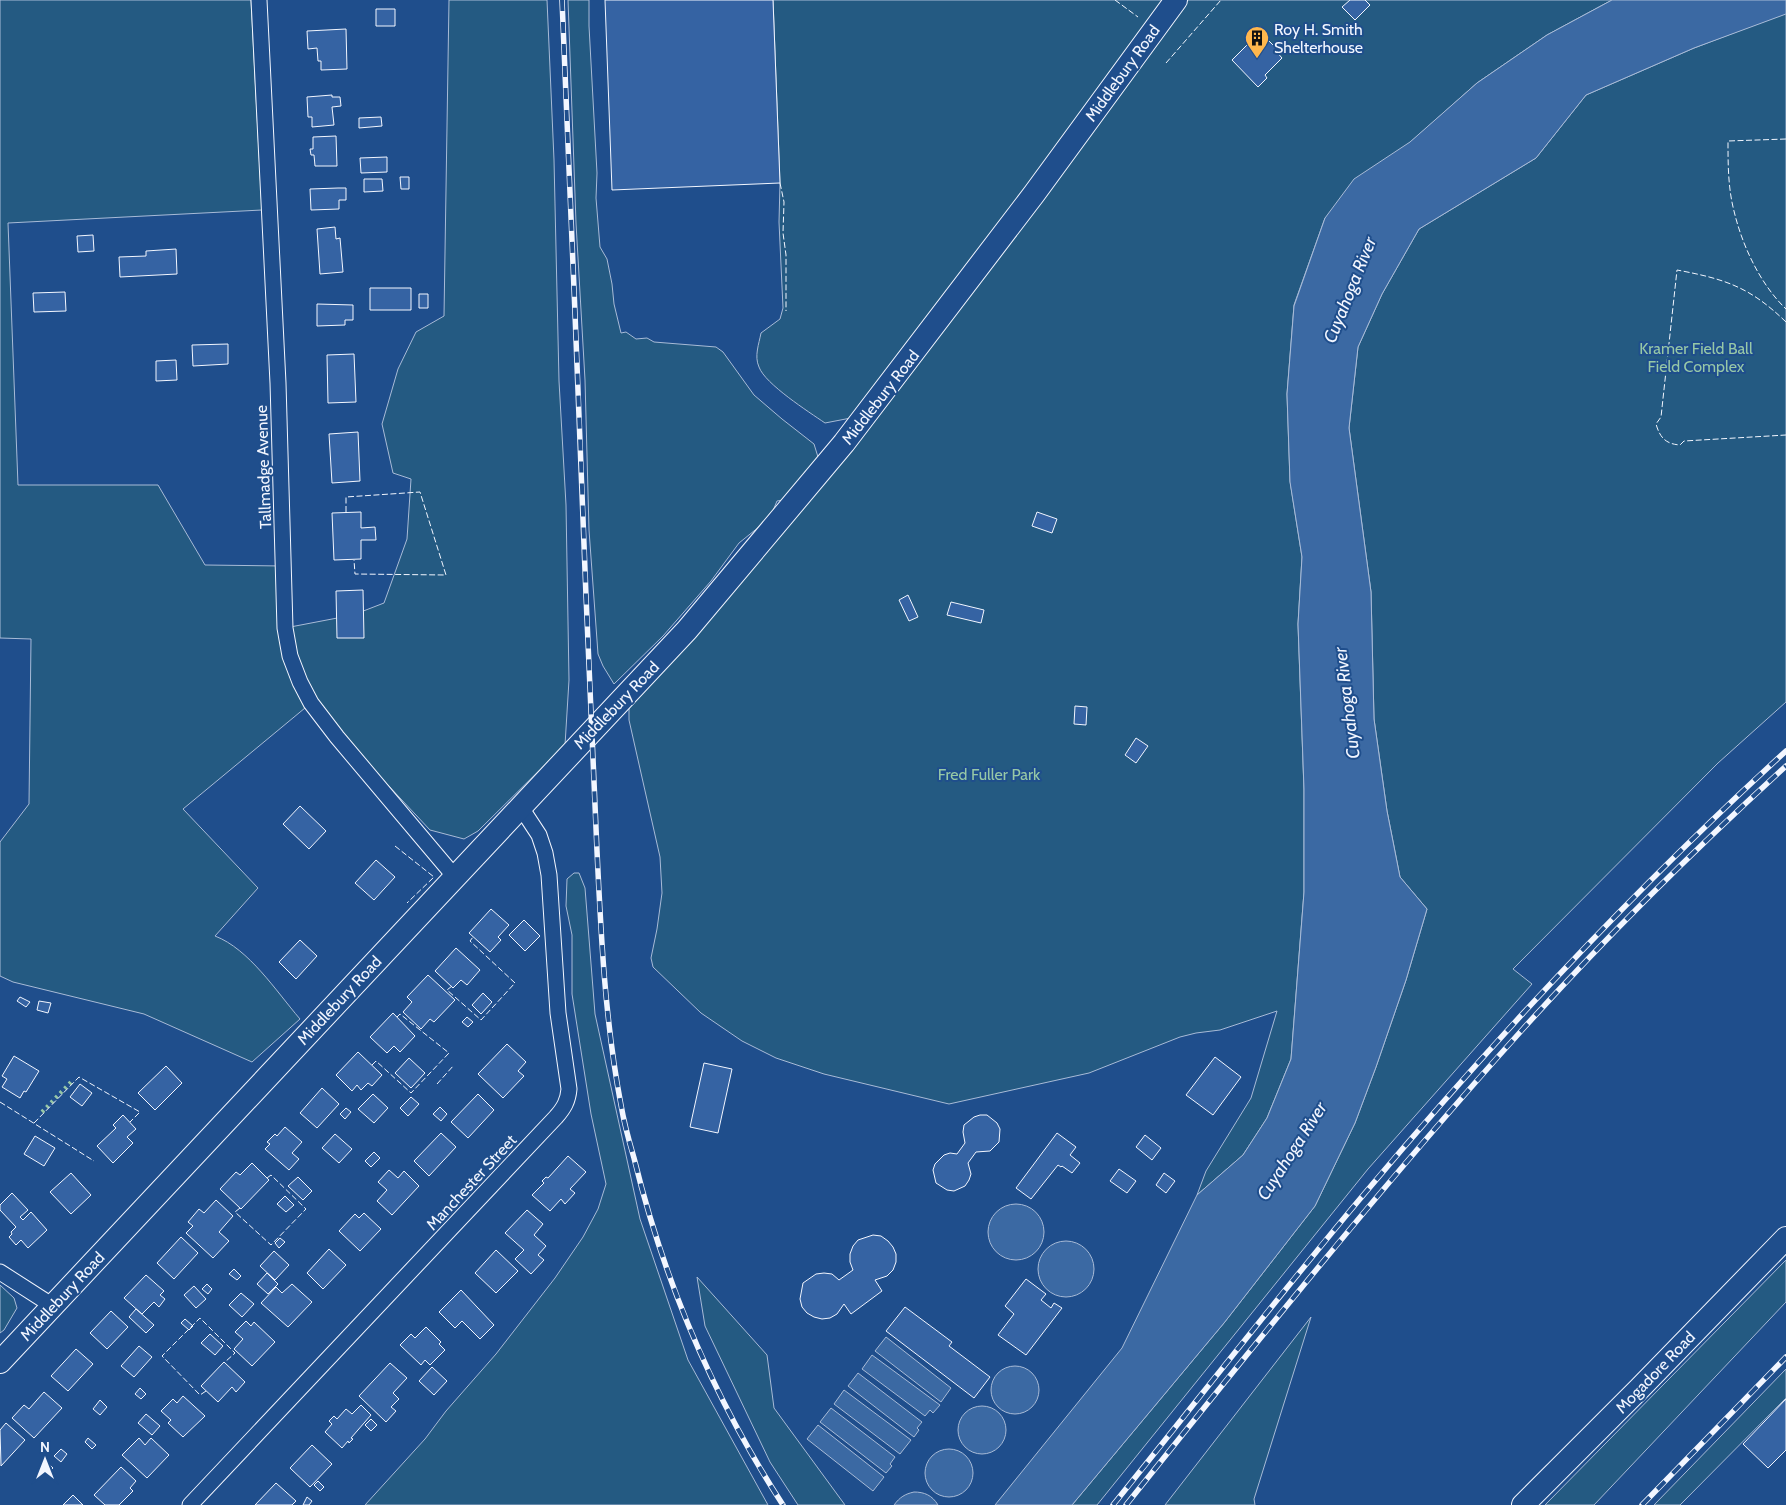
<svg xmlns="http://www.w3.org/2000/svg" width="1786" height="1505" font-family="Cabin,sans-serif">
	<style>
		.green { fill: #245a82; stroke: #a8bbd7 }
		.water { fill: #3b69a3; stroke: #a8bbd7 }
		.building { fill: #3563a3; stroke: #f2f6ff }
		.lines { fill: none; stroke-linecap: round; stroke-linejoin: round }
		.street-casing { stroke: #f2f6ff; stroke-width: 17 }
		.secondary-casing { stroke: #f2f6ff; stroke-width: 24 }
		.street { stroke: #1f4e8c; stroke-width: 15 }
		.secondary { stroke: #1f4e8c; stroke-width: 22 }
		.rail-casing { stroke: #f2f6ff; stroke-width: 5.5 }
		.rail { stroke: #1f4e8c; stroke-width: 4; stroke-dasharray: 11; stroke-linecap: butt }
		.hedge { stroke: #97c8a6; stroke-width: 4; stroke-dasharray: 2.5 4; stroke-linecap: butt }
		.fence { stroke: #f2f6ff; stroke-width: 1; stroke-dasharray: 6 2.5; stroke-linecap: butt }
		.labels { text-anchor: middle; stroke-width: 4; stroke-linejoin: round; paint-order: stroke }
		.poi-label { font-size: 16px; fill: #f2f6ff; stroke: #1f4e8c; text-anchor: start }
		.street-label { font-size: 16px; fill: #f2f6ff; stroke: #1f4e8c }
		.park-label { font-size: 16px; fill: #97c8a6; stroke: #1f4e8c }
		.water-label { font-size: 18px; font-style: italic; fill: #f2f6ff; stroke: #1f4e8c }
	</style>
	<rect width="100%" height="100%" fill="#1f4e8c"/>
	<path class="green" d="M0 0H251L262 210 8 223 18 485H158L205 565 283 566 285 628 353 615 384 603 407 539 411 479 393 473 382 424 398 369 416 332 444 316 449 0H547L554 160 559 381 566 505 569 680 565 745 478 831 464 839 430 830 311 703 183 809 258 888 215 936C249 949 276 991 300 1019L252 1062 144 1014 13 982 0 976V842L29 804 31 639 0 638Z
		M568 0H589V26L597 173 596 198 600 247 607 259 612 284 614 304 621 333 626 332 636 339 647 338 654 342 716 347 723 352 754 395 782 419 814 444 818 457 783 500 777 501 770 518 739 543 711 581 663 636 614 684 603 666 598 654 589 530 585 380 576 223Z
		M773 0H1167L856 417 825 423C809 412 765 384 759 367 754 356 759 344 761 333L780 319 783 308 779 222 780 183Z
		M1188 0H1612L1547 35 1477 83 1325 218 1294 305 1287 394 1290 481 1302 557 1298 624 1304 790V892L1291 1059 1267 1118 1243 1155 1197 1195 1206 1171 1251 1098 1277 1011 1220 1030 1196 1033 1180 1037 1089 1073 949 1104 824 1074 776 1058 742 1041 701 1013 653 967 651 958 657 929 662 893 660 857 629 720V706L1125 84Z
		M1786 13V702L1718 763 1513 969 1532 984 1368 1169 1097 1505H1072L1224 1323 1315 1206 1355 1123 1376 1067 1406 980 1427 909 1400 877 1387 811 1374 719 1371 592 1349 428 1358 347 1382 294 1419 229 1536 158 1586 95 1694 48Z
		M574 873H579L585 888 595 1014 640 1219 688 1360 768 1505H365L425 1439 446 1411 496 1354 555 1278 583 1237 598 1209 606 1184 591 1114 572 994V935L566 906 567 879Z
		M1786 1260V1302L1594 1505H1545Z
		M697 1277 767 1355 774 1408 845 1505H798L770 1462 705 1326Z
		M0 1285 14 1298 17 1308 4 1330 0 1333Z
		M1311 1317 1254 1499 1255 1505H1165Z
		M1786 1369V1398L1680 1505H1654Z"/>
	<path class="water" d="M1612 0H1786V14L1694 48 1586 95 1536 158 1419 229 1382 294 1358 347 1349 428 1371 592 1374 719 1387 811 1400 877 1427 909 1406 980 1376 1067 1355 1123 1315 1206 1224 1323 1072 1505H995L1122 1348 1197 1195 1243 1155 1267 1118 1291 1059 1304 892V789L1298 624 1302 557 1290 482 1287 394 1294 306 1325 218 1354 179 1410 142 1477 83 1547 35Z
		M988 1232a28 28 0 1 1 56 0a28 28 0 1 1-56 0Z
		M1038 1269a28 28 0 1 1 56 0a28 28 0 1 1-56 0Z
		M886 1337 951 1388 941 1402 875 1351Z
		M872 1355 940 1405 933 1413 930 1410 925 1416 862 1369Z
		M991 1390a24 24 0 1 1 48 0a24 24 0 1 1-48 0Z
		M858 1373 922 1422 917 1428 919 1430 914 1437 848 1386Z
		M844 1390 911 1440 900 1454 834 1404Z
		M958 1430a24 24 0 1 1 48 0a24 24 0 1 1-48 0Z
		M831 1408 895 1457 890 1464 892 1466 886 1473 820 1422Z
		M818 1425 884 1477 873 1491 807 1439Z
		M925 1473a24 24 0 1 1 48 0a24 24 0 1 1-48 0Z
		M914 1492C924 1492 932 1495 938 1505H894C900 1497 905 1494 914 1492Z"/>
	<path class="building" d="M605 0H773L780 183 612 190Z
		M1350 0H1365L1370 5 1355 20 1342 7Z
		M376 9H395V26H376Z
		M346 29 347 69 321 70V61H318L317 48 308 49 307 31Z
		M1260 32 1277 49 1275 50 1282 58 1265 75 1267 78 1258 87 1232 60Z
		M332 95V97H340L341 106 332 107 334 125 312 127V117H308L307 97Z
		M381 117 382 126 359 128V118Z
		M336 136 337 166H315L314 155H311L310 149H313V137Z
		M387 157V172L361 173 360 158Z
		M400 177H409V189H401Z
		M364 179H382L383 191 364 192Z
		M338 188H346V200H339V209L311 210 310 189Z
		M335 227 336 239 340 238 343 272 320 274 317 229Z
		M93 235 94 251 78 252 77 236Z
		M176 249 177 274 120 277 119 257 146 256V251Z
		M370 288H411V310H370Z
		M65 292 66 311 34 312 33 293Z
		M419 294H428V308H419Z
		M317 304 353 305V320H345V325L317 326Z
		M228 344V364L193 366 192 345Z
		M354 354 356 402 328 403 327 355Z
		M176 360 177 380 156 381V361Z
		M358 432 360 481 332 483 329 434Z
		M361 512V528L375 527 376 540H361V559L334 560 332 513Z
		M1037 512 1057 519 1052 533 1032 526Z
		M363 590 364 638H337L336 591Z
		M908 595 918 617 909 621 899 600Z
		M951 602 984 610 981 623 947 615Z
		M1075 706 1087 707 1086 725 1074 724Z
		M1136 738 1148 746 1136 763 1125 755Z
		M300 806 326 831 309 849 283 824Z
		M376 860 395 877 374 900 355 883Z
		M491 909 509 925 498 937 501 940 490 952 469 933Z
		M524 920 540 936 525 951 509 935Z
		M300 940 317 956 296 979 279 962Z
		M456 948 480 970 467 985 461 980 453 988 435 971Z
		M428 975 455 1000 434 1022 430 1019 421 1029 403 1012 412 1002 407 997Z
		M483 993 492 1002 481 1014 472 1005Z
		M20 997 30 1002 26 1007 17 1001Z
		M39 1001 51 1003 48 1013 37 1010Z
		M393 1013 415 1036 400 1052 394 1046 387 1053 370 1037Z
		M467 1017 473 1022 468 1027 462 1022Z
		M507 1044 526 1062 518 1071 524 1076 503 1098 478 1074Z
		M358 1052 382 1075 372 1086 368 1083 361 1090 357 1085 352 1091 336 1075Z
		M14 1056 39 1071 26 1092 24 1091 20 1098 2 1087 7 1079 2 1076Z
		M1215 1057 1241 1077 1213 1115 1186 1095Z
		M409 1058 425 1073 411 1088 395 1073Z
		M704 1063 732 1069 718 1133 690 1127Z
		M166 1066 182 1083 155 1110 138 1093Z
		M80 1084 92 1093 82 1106 70 1097Z
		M322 1088 339 1104 317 1128 300 1113Z
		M373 1094 388 1108 374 1123 358 1109Z
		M478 1094 494 1110 468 1138 451 1122Z
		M411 1097 419 1104 408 1116 400 1108Z
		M440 1107 447 1114 441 1121 433 1114Z
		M346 1108 351 1112 345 1119 340 1114Z
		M123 1115 136 1129 127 1137 133 1143 113 1163 97 1146 116 1128 113 1125Z
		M980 1115H987L997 1123 1000 1129 999 1142 990 1151 976 1152 968 1163 971 1174 969 1180 965 1186 954 1191 947 1190 936 1183 933 1170 935 1164 944 1155 950 1153 957 1154 965 1143 963 1132 964 1125 974 1117Z
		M285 1127 302 1142 292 1153 299 1159 289 1170 265 1149 270 1144 267 1142 275 1134 277 1136Z
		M441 1133 456 1147 429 1176 414 1161Z
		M1057 1133 1076 1147 1070 1155 1080 1163 1072 1173 1062 1166 1061 1167 1058 1165 1031 1199 1016 1188Z
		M335 1134 352 1149 339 1163 322 1148Z
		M1145 1135 1161 1148 1152 1160 1136 1147Z
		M35 1136 55 1148 44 1166 24 1154Z
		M374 1152 380 1158 371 1167 365 1161Z
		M568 1156 586 1172 570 1189 575 1193 565 1204 561 1199 550 1211 532 1195 544 1183 542 1181 546 1177 548 1178Z
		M252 1163 269 1180 241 1209 220 1189 236 1172 240 1175Z
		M1119 1169 1136 1181 1127 1193 1110 1181Z
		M389 1170 398 1178 404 1171 419 1186 392 1215 377 1201 387 1190 378 1182Z
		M71 1173 91 1195 71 1214 50 1192Z
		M1164 1173 1175 1181 1166 1193 1156 1185Z
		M298 1177 312 1191 303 1200 288 1186Z
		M12 1193 28 1210 20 1217 23 1220 31 1212 47 1230 28 1248 21 1240 16 1245 9 1237 12 1234 11 1232 16 1227 0 1210V1205Z
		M285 1196 294 1205 286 1212 277 1204Z
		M216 1200 233 1216 219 1232 229 1241 213 1258 186 1233 193 1226 188 1222 199 1209 204 1213Z
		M527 1210 543 1224 534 1235 546 1246 538 1255 544 1260 531 1274 515 1259 524 1250 505 1233Z
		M364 1213 381 1229 360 1251 339 1231 355 1214 359 1218Z
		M873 1235 881 1236 888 1241 893 1247 896 1254V1262L893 1270 887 1276 875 1280 882 1291 851 1314 844 1304 837 1314 830 1318 822 1319 814 1317 807 1313 802 1307 800 1299 803 1283 816 1274 824 1273 832 1274 839 1280 853 1270 850 1262V1254L853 1246 858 1240Z
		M181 1237 198 1253 174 1279 157 1263Z
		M280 1238 285 1242 279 1248 275 1243Z
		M329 1249 346 1265 323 1289 307 1273Z
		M496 1250 518 1271 496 1293 475 1273Z
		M274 1251 289 1265 275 1280 260 1266Z
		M234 1269 241 1276 237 1280 229 1274Z
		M267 1273 278 1284 268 1294 257 1284Z
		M146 1275 164 1291 160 1295 165 1299 159 1307 154 1302 142 1314 124 1298Z
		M1026 1279 1046 1294 1041 1300 1051 1308 1054 1303 1062 1308 1026 1355 998 1335 1014 1314 1005 1306Z
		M207 1284 212 1289 208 1294 202 1289Z
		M292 1284 312 1302 288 1327 261 1303 276 1287 282 1293Z
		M194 1286 206 1299 196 1308 184 1295Z
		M461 1290 494 1325 480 1339 462 1321 455 1328 439 1312Z
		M241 1293 254 1304 242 1317 229 1305Z
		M905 1307 952 1342 949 1346 990 1377 974 1398 886 1331Z
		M136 1309 154 1325 146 1333 129 1317Z
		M111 1311 128 1327 107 1349 90 1333Z
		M185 1319 193 1326 189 1330 181 1323Z
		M246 1321 251 1326 254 1322 275 1342 252 1366 234 1349 243 1339 235 1332Z
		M426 1327 441 1342 439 1344 445 1350 430 1365 425 1360 421 1365 400 1345 411 1334 415 1338Z
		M210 1334 223 1346 215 1355 201 1343Z
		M139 1346 152 1357 134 1377 121 1366Z
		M76 1349 93 1364 68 1391 51 1376Z
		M224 1362 245 1382 236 1392 232 1387 218 1402 201 1386Z
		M390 1363 407 1378 393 1393 399 1399 391 1407 396 1411 386 1422 359 1396Z
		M432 1367 447 1381 434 1395 419 1381Z
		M140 1388 146 1394 141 1399 135 1394Z
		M44 1392 62 1408 34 1438 12 1418 24 1405 29 1409Z
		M183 1396 205 1416 183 1437 168 1423 171 1420 161 1411 173 1399 177 1403Z
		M1786 1399V1450L1768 1468 1743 1444Z
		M100 1400 107 1407 100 1415 93 1409Z
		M361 1405 371 1415 351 1438 353 1439 349 1443 348 1441 342 1448 325 1432 332 1424 329 1421 334 1416 337 1419 346 1409 352 1414Z
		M146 1414 160 1426 152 1435 138 1423Z
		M371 1419 377 1425 371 1431 365 1425Z
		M6 1423 25 1440 1 1466 0 1430Z
		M88 1438 96 1445 92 1449 85 1442Z
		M139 1438 145 1445 151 1438 169 1455 147 1478 122 1455Z
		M312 1445 332 1464 310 1487 290 1468Z
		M61 1449 67 1454 61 1462 54 1456Z
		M48 1463 53 1468 48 1473 43 1468Z
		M121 1467 136 1481 130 1488 133 1491 119 1505H105L94 1495Z
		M318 1481 324 1487 320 1491 314 1485Z
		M276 1483 296 1501 292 1505H255Z
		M73 1495 83 1505H63Z
		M307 1497 312 1501 309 1505H303Z"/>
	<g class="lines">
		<g class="street-casing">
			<path id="street" d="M259 0 278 383 285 628 290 656 300 682 311 703 337 737 455 877
				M0 1272 53 1306
				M190 1505 556 1117C564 1108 568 1101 569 1089L558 1013 549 875 545 853 539 835 520 806"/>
		</g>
		<g class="secondary-casing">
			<path id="secondary" d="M0 1362 687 630 844 443 1034 194 1176 0
				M1523 1505 1640 1388 1786 1238"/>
		</g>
		<use href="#street" class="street"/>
		<use href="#secondary" class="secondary"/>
		<g class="rail-casing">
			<path id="rail" d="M562 0C570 199 579 397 586 596 590 681 593 766 597 851 601 936 605 1021 621 1105 624 1123 629 1141 634 1158 664 1281 714 1399 783 1505
				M1113 1505C1197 1401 1279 1295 1365 1193 1496 1037 1636 888 1786 751
				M1126 1505C1255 1344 1384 1183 1522 1030 1605 938 1694 850 1786 766
				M1642 1505 1786 1357"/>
		</g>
		<use href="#rail" class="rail"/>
		<path class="hedge" d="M42 1112 71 1082"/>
		<path class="fence" d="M1115 0 1138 17
			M1166 63 1221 0
			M1786 139 1728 141C1728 164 1728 188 1734 211 1742 245 1760 284 1786 309
			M780 183 784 202 783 233 786 255V311
			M1786 322C1750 287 1725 279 1677 270L1661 417 1656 424C1660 438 1666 444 1680 445L1684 441 1786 435
			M346 512V497L420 492 446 575 355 574 354 560
			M395 846 434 877 407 903
			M452 986 447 990 481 1020 515 983 470 941 473 937
			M372 1065 376 1061 411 1093 449 1053 400 1014 397 1017
			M437 1084 454 1065
			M0 1102 94 1161
			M34 1123 79 1077 140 1112 130 1122
			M240 1208 235 1212 271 1245 306 1209 271 1175 267 1178
			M206 1391 200 1395 162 1356 200 1318 235 1353 225 1362"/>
	</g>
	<defs>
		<g id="building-pin" transform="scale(1.25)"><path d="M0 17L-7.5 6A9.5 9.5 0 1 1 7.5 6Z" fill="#ffb74d" stroke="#1f4e8c"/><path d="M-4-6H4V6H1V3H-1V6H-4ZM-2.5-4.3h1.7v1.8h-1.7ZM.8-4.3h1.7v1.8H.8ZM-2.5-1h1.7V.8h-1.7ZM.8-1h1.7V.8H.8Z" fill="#111"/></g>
	</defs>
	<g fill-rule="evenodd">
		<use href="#building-pin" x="1257" y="38"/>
	</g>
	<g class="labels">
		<g class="poi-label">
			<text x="1274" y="35">Roy H. Smith<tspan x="1274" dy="18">Shelterhouse</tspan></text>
		</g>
		<g class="street-label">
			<text transform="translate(1122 73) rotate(-54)" y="6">Middlebury Road</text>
			<text transform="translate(880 397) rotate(-52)" y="6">Middlebury Road</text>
			<text transform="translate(263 467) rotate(-92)" y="6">Tallmadge Avenue</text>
			<text transform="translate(616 705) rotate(-46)" y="6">Middlebury Road</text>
			<text transform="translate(339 1000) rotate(-47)" y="6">Middlebury Road</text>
			<text transform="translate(471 1182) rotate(-47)" y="6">Manchester Street</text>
			<text transform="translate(62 1296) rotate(-47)" y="6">Middlebury Road</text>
			<text transform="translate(1655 1372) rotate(-46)" y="6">Mogadore Road</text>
		</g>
		<g class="park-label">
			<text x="1696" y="354">Kramer Field Ball<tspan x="1696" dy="18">Field Complex</tspan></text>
			<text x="989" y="780">Fred Fuller Park</text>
		</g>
		<g class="water-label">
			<text transform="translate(1350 290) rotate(-68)" y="6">Cuyahoga River</text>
			<text transform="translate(1347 703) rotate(-97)" y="6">Cuyahoga River</text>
			<text transform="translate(1292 1151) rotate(-57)" y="6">Cuyahoga River</text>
		</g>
	</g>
	<g transform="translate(45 1460)" stroke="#1f4e8c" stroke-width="4" paint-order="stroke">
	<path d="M0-4L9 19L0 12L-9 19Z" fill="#f2f6ff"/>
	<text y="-8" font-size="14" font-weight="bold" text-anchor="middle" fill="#f2f6ff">N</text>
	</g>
</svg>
